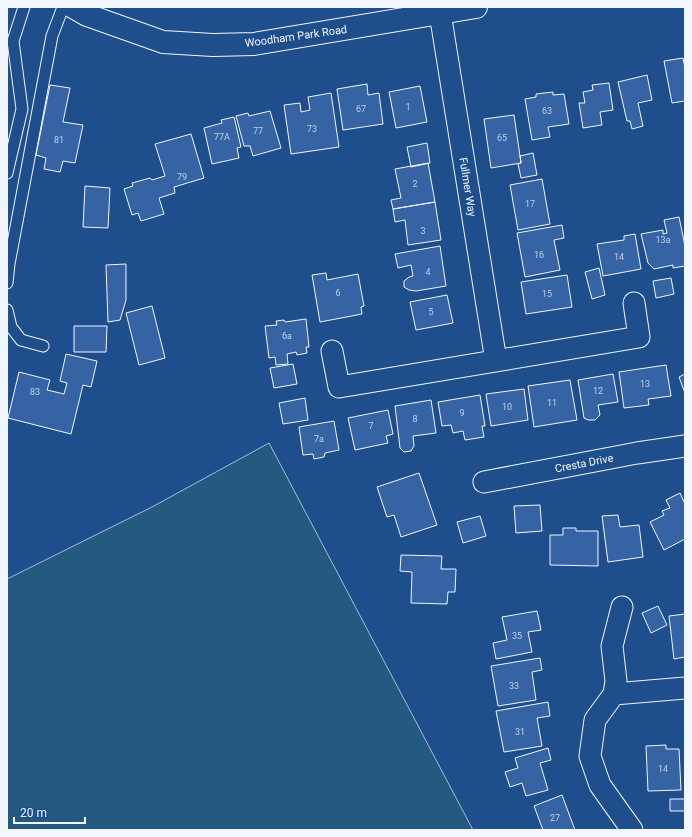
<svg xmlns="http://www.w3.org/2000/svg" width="692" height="837" font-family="Roboto,sans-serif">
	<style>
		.green { fill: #245a82; stroke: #a8bbd7 }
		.building { fill: #3563a3; stroke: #f2f6ff }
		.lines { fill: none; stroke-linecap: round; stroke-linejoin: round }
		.lane-casing { stroke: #f2f6ff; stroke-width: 13 }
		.street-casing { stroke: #f2f6ff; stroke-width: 23 }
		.secondary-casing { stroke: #f2f6ff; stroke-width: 24 }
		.lane { stroke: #1f4e8c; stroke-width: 11 }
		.street { stroke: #1f4e8c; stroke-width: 21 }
		.secondary { stroke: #1f4e8c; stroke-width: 22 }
		.labels { text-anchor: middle; stroke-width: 3; stroke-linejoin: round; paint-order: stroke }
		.number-label { font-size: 9px; fill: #c3d1e8 }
		.street-label { font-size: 11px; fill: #f2f6ff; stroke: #1f4e8c }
	</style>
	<rect width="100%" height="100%" fill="#1f4e8c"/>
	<path class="green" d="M269 443 473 830H7V579L152 507Z"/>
	<path class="building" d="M683 58 685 68V101L672 103 664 61Z
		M647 75 652 100 638 103 643 126 632 129 630 121H627L618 82Z
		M609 83 613 110 600 112 602 125 583 128 579 103H585L583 92 593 90 592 85Z
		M367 84 368 95 379 93 383 124 343 130 337 89Z
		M50 85 70 88 63 122 83 125 75 163 63 161 60 172 44 169 46 158 36 155Z
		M420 86 427 122 396 128 389 92Z
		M553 92V95L564 94 569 124 548 127 550 137 532 140 525 99 536 97V94Z
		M331 93 339 147 291 154 284 105 300 103 301 112 310 110 308 97Z
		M270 111 281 148 253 156 250 146H244L236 116 248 113 249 116Z
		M514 115 521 163 491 168 484 119Z
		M234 117 241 147 237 148 239 158 212 164 204 128 222 123 221 120Z
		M191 134 204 178 174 187 175 193 159 198 164 214 141 221 138 213 132 215 124 189 133 186 132 183 150 178 152 180 165 176 155 144Z
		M427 143 430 163 411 167 407 147Z
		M533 153 537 175 521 178 518 164 521 163 520 156Z
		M428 163 435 202 393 209 391 200 401 198 395 169Z
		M542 179 550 224 518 230 510 185Z
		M85 186 110 188 108 228 83 227Z
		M435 202 441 240 408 245 405 220 395 222 393 209Z
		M679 217 685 246V266L673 268V265L654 269 648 263 641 234 663 230V234L667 233 664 220Z
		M562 225 564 238 554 240 560 270 525 277 517 233Z
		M635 234 641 269 603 276 597 244 624 240V236Z
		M440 246 446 286 416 291 409 290 404 287V281L409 277 413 276 411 265 398 268 395 254Z
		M126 264V300L120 320 108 322 106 265Z
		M599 268 605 295 592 299 585 272Z
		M326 273 327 280 358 274 364 306 361 307 362 314 320 322 312 275Z
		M567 275 572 307 526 314 521 282Z
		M671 278 674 294 656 298 653 281Z
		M447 295 453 323 416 330 410 302Z
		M152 306 165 358 139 365 126 313Z
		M306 319 309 347H306L307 353 297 355 296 352 287 354 288 364 276 365 275 357 269 358 265 326 277 325 276 321 284 320 285 322Z
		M74 326H107L106 352H74Z
		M66 354 97 361 91 387 83 385 71 434 8 418 19 372 50 380 47 390 64 394 67 383 60 381Z
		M293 364 297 384 274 388 270 368Z
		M666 365 671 396 648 399 649 405 624 408 619 372Z
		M613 374 618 402 598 405 600 415 595 420H588L584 418 578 380Z
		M685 374V393L679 377Z
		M570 380 577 420 534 427 528 386Z
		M524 389 528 420 491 426 486 394Z
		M480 395 485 426H482L484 437 465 440 463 431 453 433 451 425 442 426 438 402Z
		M305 398 308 420 283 424 279 403Z
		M431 400 436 433 413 436 414 446 411 451 404 452 400 448 395 406Z
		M388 410 393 434 386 436 388 443 355 450 348 418Z
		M334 421 339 450 325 453 324 457 314 459 313 454 303 455 299 427Z
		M419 473 437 525 401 537 394 515 387 517 377 487Z
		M680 493 685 504V539L664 550 650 522 664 515 662 511 670 508 666 500Z
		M540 505 542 531 516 533 514 506Z
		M618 515 620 527 639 525 643 557 608 562 602 516Z
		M480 516 486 536 463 543 457 522Z
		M563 528H576V531H598V566L550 565V535H563Z
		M401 555 442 556 441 569H456L455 592H448L447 604 411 603 412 572 400 571Z
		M658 606 667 625 651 633 642 613Z
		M537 611 541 630 528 632 532 652 496 659 493 643 507 640 502 617Z
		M685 614V657L674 659 669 616Z
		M540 658 542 670 532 672 536 700 498 706 491 666Z
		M548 702 550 716 537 718 542 746 504 752 496 711Z
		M666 745V749H679L681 790 648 791 646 746Z
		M548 748 551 760 540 763 548 790 526 796 522 783 510 787 505 772 518 768 515 758Z
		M562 795 575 830H543L534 806Z
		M670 799H685V811H670Z"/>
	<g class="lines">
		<g class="lane-casing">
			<path id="lane" d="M7 173 22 109 13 41 24 7
				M7 283 9 264 52 36 63 7
				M7 310 11 327 21 340 43 346"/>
		</g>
		<g class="street-casing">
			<path id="street" d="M440 13 496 361
				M332 351 339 387 639 337 634 303
				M484 482 637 453 685 446
				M622 607 612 646 616 681 614 694 595 720 590 756 600 785 632 830
				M614 694 685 688"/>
		</g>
		<g class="secondary-casing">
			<path id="secondary" d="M73 7 87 15 163 42 213 45 254 44 476 7"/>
		</g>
		<use href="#lane" class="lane"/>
		<use href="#street" class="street"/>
		<use href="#secondary" class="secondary"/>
	</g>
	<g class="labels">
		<g class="number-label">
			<text x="408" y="110">1</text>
			<text x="361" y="112">67</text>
			<text x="547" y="114">63</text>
			<text x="312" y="132">73</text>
			<text x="258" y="134">77</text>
			<text x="222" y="140">77A</text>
			<text x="502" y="141">65</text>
			<text x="59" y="143">81</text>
			<text x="182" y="180">79</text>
			<text x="415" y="187">2</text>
			<text x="530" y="207">17</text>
			<text x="423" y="234">3</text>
			<text x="663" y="243">13a</text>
			<text x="539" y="258">16</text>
			<text x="619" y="260">14</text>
			<text x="428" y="275">4</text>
			<text x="338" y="296">6</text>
			<text x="547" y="297">15</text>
			<text x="431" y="315">5</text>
			<text x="287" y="339">6a</text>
			<text x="645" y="387">13</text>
			<text x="598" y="394">12</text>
			<text x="35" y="395">83</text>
			<text x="552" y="406">11</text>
			<text x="507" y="410">10</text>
			<text x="462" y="416">9</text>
			<text x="415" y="422">8</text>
			<text x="371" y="429">7</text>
			<text x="319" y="442">7a</text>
			<text x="517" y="639">35</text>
			<text x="514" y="689">33</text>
			<text x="520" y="735">31</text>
			<text x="663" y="772">14</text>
			<text x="555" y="821">27</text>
		</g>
		<g class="street-label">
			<text transform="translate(296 36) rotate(-8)" y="4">Woodham Park Road</text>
			<text transform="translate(468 187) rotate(81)" y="4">Fullmer Way</text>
			<text transform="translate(584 463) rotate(-11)" y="4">Cresta Drive</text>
		</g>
	</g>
	<rect width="692" height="837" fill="none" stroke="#f2f6ff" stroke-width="16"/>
	<path d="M14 817v6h71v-6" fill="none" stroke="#f2f6ff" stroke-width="2"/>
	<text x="20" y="817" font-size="12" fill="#f2f6ff" stroke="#1f4e8c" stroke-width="3" paint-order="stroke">20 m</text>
</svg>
